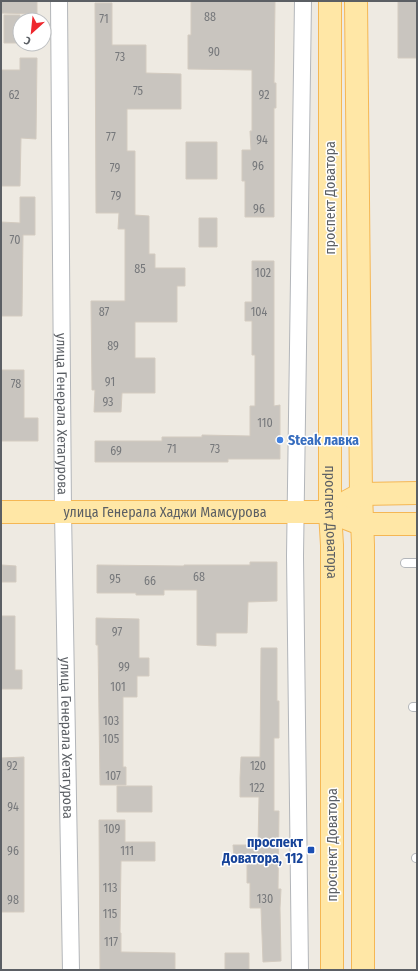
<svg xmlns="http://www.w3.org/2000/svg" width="418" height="971" font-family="'Fira Sans Condensed',sans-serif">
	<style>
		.building { fill: #c9c5bf; stroke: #d3cbc0 }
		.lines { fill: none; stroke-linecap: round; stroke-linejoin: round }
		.service-casing { stroke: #b3b6ba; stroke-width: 10 }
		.minor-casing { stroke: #b3b6ba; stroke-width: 18 }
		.primary-casing { stroke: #f5b754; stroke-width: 24 }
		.service { stroke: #fff; stroke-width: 8 }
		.minor { stroke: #fff; stroke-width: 16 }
		.primary { stroke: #ffe7a6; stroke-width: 22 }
		.shop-dot { fill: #3f7fe0; stroke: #fff; stroke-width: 1.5 }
		.transit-dot { fill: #1a4fb4; stroke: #fff; stroke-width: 1.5 }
		.labels { text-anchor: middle; stroke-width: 3; stroke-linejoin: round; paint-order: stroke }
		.number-label { font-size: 12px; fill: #76787b }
		.street-label { font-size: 14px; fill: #5b5f64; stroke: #fff }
		.shop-label { font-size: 14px; font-weight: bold; fill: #366cbe; stroke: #fff; text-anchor: start }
		.transit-label { font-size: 14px; font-weight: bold; fill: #164399; stroke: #fff; text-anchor: end }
	</style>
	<rect width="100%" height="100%" fill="#eeeae2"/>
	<path class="building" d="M1 1H37V14L1 13Z
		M191 1H275L274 83H276V108H274V217H245V181H242V150H251L250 131H252V70L188 69V35H191Z
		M398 1H417V58H398Z
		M95 3H112V45H146V73L181 74V109H127V151H135V215L149 216V254H155V268H185V286H177V322H135V358H155V393H122L121 412H94L95 390H92L91 301H125V229H118L119 213H96Z
		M4 15H20V43H4Z
		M20 58H37L36 139 21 138 20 186H1V70H20Z
		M186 142H217V179H186Z
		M20 197H35V235H23L22 316H1V222L20 223Z
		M199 218H217V247H199Z
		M252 261H274V406L280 405V459H228V462H95V441H162V437H202V435L250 436V406H255V355H252V321H245V302H252Z
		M1 370H24V418H38V441H1Z
		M250 562H277V601L248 602 247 633H216V646L197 645V590H164V595H136V593H97V565L184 566V565H250Z
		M2 565 16 566V582H2Z
		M1 616H15V670H22V689H1Z
		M96 618 139 619V658H149V676H137V697H123V767H126V785H100L98 645H96Z
		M261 648H277V701H279V738H274V811H279L278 889H281L280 908 281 961 263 962 261 908H250V883H247V858H234L233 845H258L259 797H240V778L241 757H260Z
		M24 757V912H1V758Z
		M117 786H152V812H117Z
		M99 820H125V842H155V861H121L120 933H121V952L175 953V970H100Z
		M225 953H249V970H225Z"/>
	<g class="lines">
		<g class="service-casing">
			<path id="service" d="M405 563H417
				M413 707H417
				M416 858H417"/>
		</g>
		<g class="minor-casing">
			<g id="minor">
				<path id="s1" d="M59 1 63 512 71 970"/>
				<path d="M300 970 295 556 303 1"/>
			</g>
		</g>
		<g class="primary-casing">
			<g id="primary">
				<path id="s2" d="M330 1V512L332 545V970"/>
				<path d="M356 1 361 494 363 545V970"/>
				<path d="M348 501 361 494 417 493"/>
				<path id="s3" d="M1 512H330L361 524H417"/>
			</g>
		</g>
		<use href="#service" class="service"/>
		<use href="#minor" class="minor"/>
		<use href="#primary" class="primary"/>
	</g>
	<circle class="shop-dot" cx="280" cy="440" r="4"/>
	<rect class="transit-dot" x="307" y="846" width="8" height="8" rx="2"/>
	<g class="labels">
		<g class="number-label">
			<text x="210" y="21">88</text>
			<text x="104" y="23">71</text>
			<text x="214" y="56">90</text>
			<text x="120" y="61">73</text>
			<text x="138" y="95">75</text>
			<text x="14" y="99">62</text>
			<text x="264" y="99">92</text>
			<text x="111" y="141">77</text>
			<text x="262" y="144">94</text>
			<text x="258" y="170">96</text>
			<text x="115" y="172">79</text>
			<text x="116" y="200">79</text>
			<text x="259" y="213">96</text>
			<text x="15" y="244">70</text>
			<text x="140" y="273">85</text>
			<text x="263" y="277">102</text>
			<text x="104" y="316">87</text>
			<text x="259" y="316">104</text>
			<text x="113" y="350">89</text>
			<text x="110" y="386">91</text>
			<text x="16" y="388">78</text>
			<text x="108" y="406">93</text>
			<text x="265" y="427">110</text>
			<text x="172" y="453">71</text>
			<text x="215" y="453">73</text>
			<text x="116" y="455">69</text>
			<text x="199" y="581">68</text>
			<text x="115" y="583">95</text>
			<text x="150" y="585">66</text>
			<text x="117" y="636">97</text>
			<text x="124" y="671">99</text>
			<text x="118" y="691">101</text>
			<text x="111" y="725">103</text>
			<text x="111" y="743">105</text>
			<text x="12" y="770">92</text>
			<text x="258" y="770">120</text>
			<text x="113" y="780">107</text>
			<text x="257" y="792">122</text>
			<text x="13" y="811">94</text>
			<text x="112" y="833">109</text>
			<text x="13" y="855">96</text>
			<text x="127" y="855">111</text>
			<text x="110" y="892">113</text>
			<text x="265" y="903">130</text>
			<text x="13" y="904">98</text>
			<text x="110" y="918">115</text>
			<text x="111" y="946">117</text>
		</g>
		<g class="street-label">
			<text transform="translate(330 198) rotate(-90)" y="5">проспект Доватора</text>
			<text dy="5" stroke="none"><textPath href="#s1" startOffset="413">улица Генерала Хетагурова</textPath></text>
			<text dy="5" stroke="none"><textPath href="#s3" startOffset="164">улица Генерала Хаджи Мамсурова</textPath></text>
			<text dy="5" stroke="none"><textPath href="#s2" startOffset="521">проспект Доватора</textPath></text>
			<text dy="5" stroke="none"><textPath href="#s1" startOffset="737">улица Генерала Хетагурова</textPath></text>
			<text transform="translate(332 845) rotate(-90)" y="5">проспект Доватора</text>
		</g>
		<g class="shop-label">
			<text x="288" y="445">Steak лавка</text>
		</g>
		<g class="transit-label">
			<text x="303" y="847">проспект<tspan x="303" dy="16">Доватора, 112</tspan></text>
		</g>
	</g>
	<rect width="418" height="971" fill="none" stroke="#5b5f64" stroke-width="4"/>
	<g transform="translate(32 32) rotate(207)"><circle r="19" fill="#ffffff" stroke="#bdbfc1"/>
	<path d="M0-3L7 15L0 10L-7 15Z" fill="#ee282e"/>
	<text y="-6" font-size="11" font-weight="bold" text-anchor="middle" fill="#5b5f64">С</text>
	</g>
</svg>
